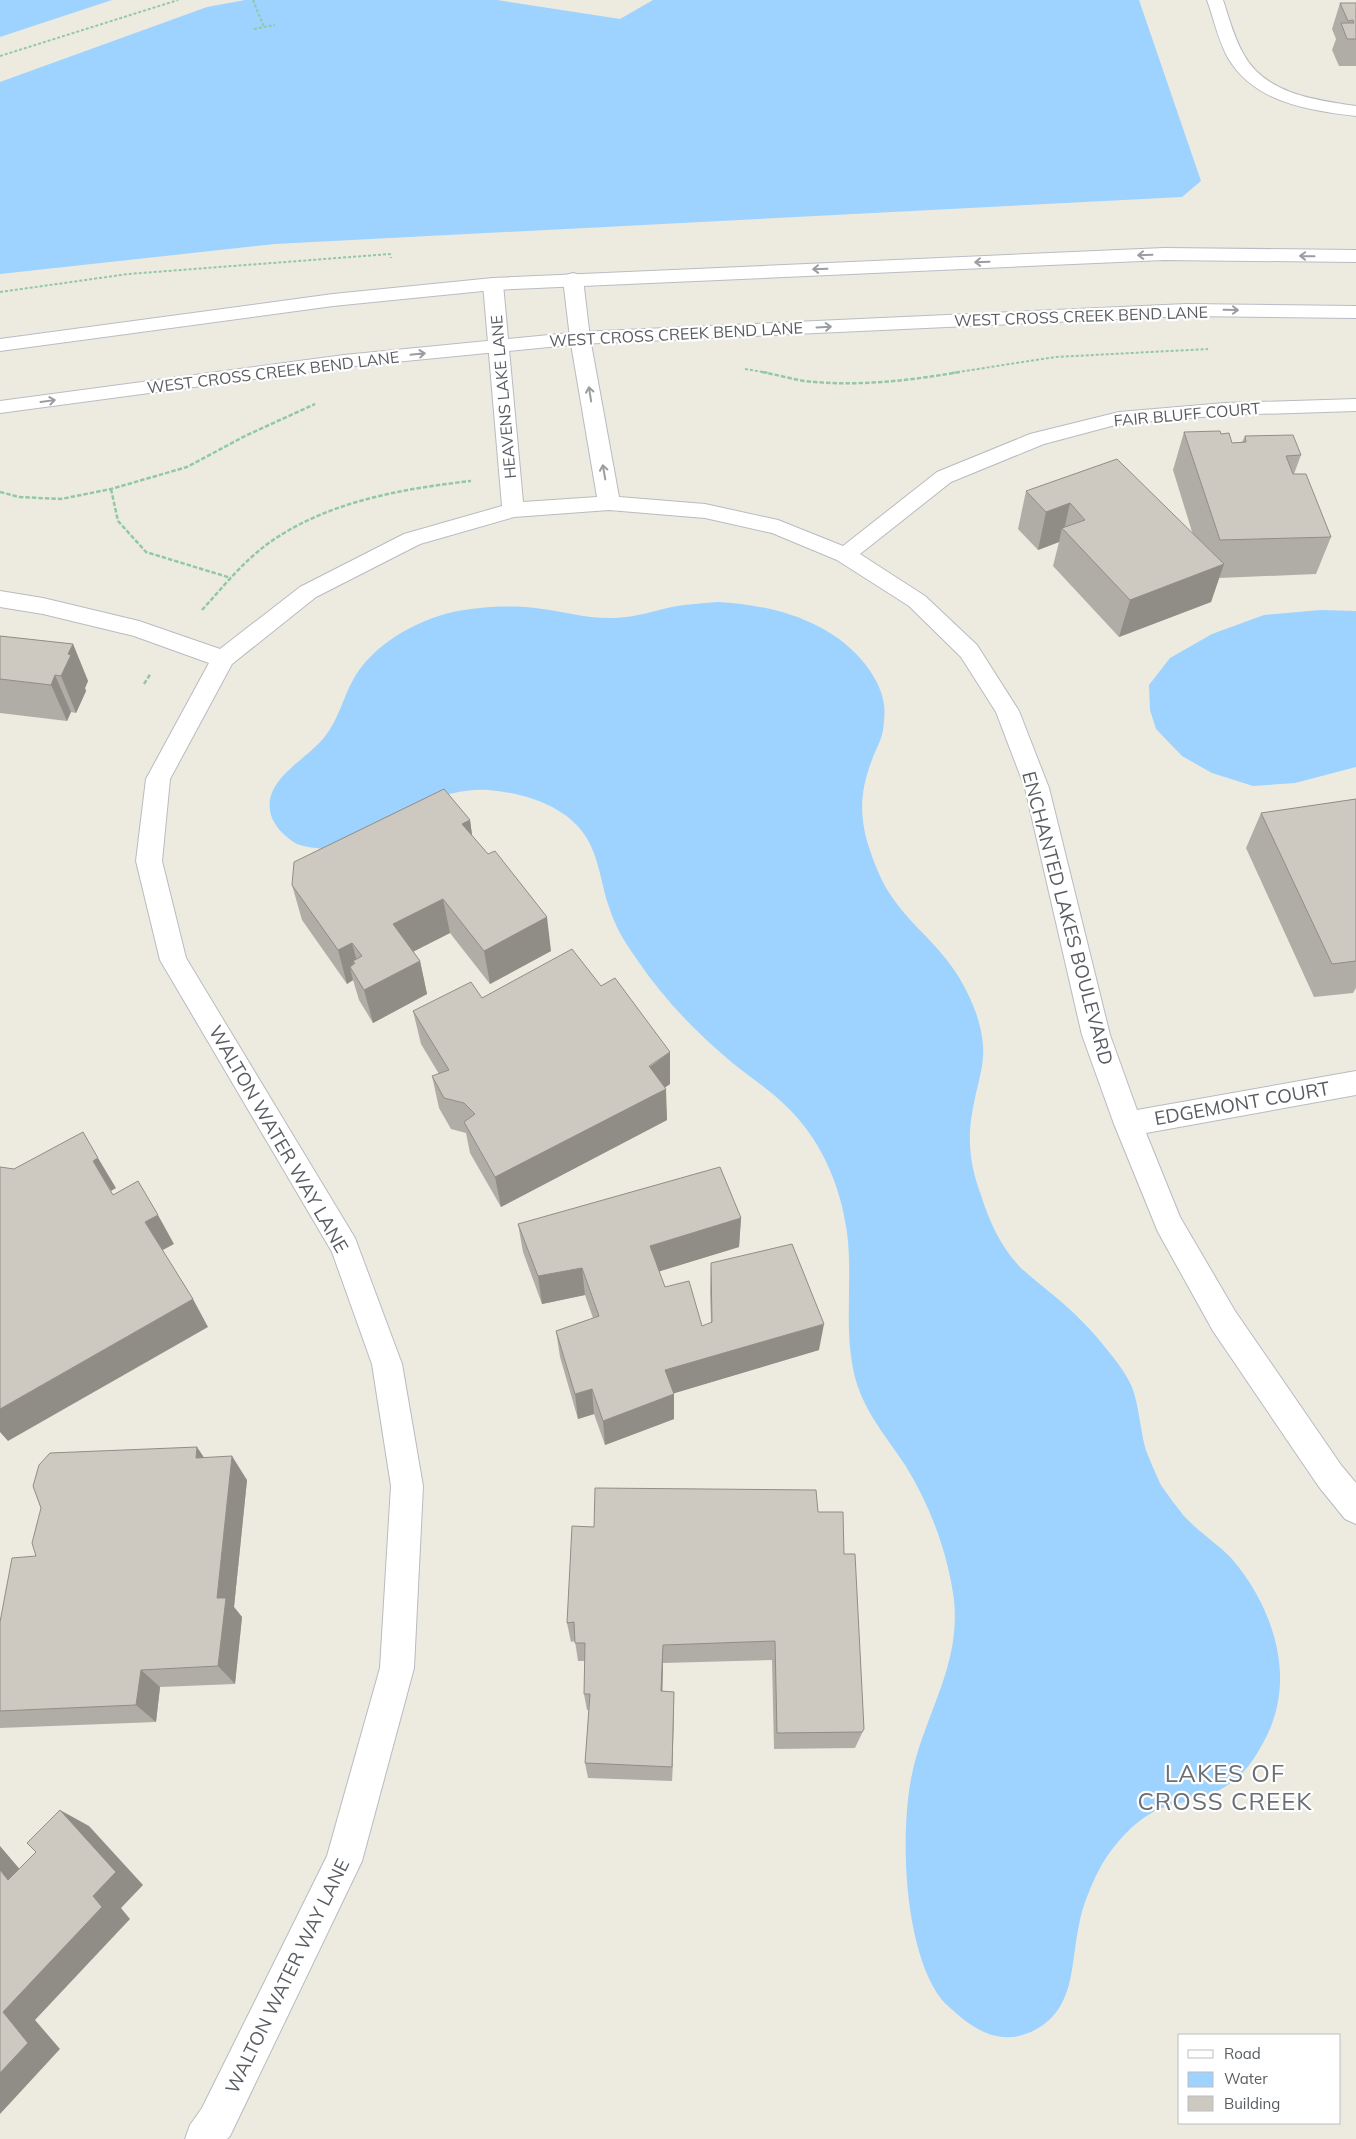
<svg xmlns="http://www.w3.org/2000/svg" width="1356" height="2139" font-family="Mulish,sans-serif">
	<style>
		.water { fill: #9ed2ff }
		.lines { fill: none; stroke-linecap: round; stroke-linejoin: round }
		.street-casing { stroke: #b8bbc0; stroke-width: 2 }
		.secondary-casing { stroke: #b9bcc3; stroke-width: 2 }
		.path-far1 { stroke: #92c9a2; stroke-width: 2; stroke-dasharray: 3 2; stroke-linecap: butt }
		.path { stroke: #92c9a2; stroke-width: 2.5; stroke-dasharray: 4.5 2; stroke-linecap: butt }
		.street { fill: #fff; fill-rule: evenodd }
		.secondary { fill: #fff; fill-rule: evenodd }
		.wall { fill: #b0ada6 }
		.shaded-wall { fill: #908d87 }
		.building { fill: #cdc9c1; stroke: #908d87 }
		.oneway { stroke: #9b9ea1 }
		.labels { text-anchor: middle; stroke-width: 4.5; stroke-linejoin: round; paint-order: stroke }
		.far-street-label { font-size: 16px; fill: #595d62; stroke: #fff }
		.street-label { font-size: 19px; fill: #595d62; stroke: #fff }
		.near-neighbourhood-label { font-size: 24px; letter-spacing: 1px; fill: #6a6f74; stroke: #fff }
	</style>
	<rect width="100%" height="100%" fill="#edebe0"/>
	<path class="water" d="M0 0H112L0 37Z
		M245 0H497L620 19 653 0H1139L1201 181 1182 197 275 244 0 274V82L207 7Z
		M718 602C772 605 830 620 865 664 878 681 887 699 884 721 883 739 878 744 872 760 861 788 859 812 867 841 873 860 880 880 892 897 907 920 929 937 946 959 959 975 969 994 976 1013 991 1058 979 1071 972 1114 967 1142 971 1169 981 1195 989 1221 1001 1247 1020 1267 1025 1272 1046 1289 1052 1294 1073 1311 1092 1330 1109 1352 1119 1365 1125 1372 1132 1387 1139 1406 1140 1427 1145 1447 1147 1454 1158 1479 1161 1485 1164 1490 1182 1514 1186 1518 1200 1533 1218 1544 1232 1559 1272 1606 1295 1673 1269 1731 1252 1767 1236 1787 1197 1799 1186 1802 1168 1805 1157 1810 1134 1821 1113 1845 1100 1868 1091 1885 1082 1907 1079 1925 1070 1967 1076 2011 1031 2032 1025 2034 1018 2037 1011 2037 991 2039 972 2027 957 2014 952 2009 946 2005 942 2000 904 1951 900 1838 911 1779 923 1716 961 1668 954 1600 948 1553 930 1505 905 1465 890 1442 872 1421 861 1395 840 1344 854 1286 847 1232 840 1184 821 1139 785 1105 766 1086 741 1072 721 1053 690 1026 661 995 638 961 626 944 615 927 609 907 600 881 599 852 581 830 560 804 522 793 489 790 447 787 410 809 374 828 361 835 350 844 337 848 328 850 307 848 297 844 286 838 274 826 271 815 261 779 308 760 326 735 339 718 343 698 353 680 372 645 415 621 453 612 478 607 508 605 535 608 564 611 585 619 616 618 638 617 656 610 677 606 690 604 704 603 718 602Z
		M1320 610 1356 611V767L1295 783 1253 786 1212 773 1182 756 1156 729 1150 710 1149 685 1170 658 1212 634 1264 615Z"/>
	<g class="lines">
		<g class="street-casing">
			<path id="street" d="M1207 0H1223C1229 18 1234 38 1244 55 1266 94 1315 100 1356 106V116C1308 110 1255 103 1228 58 1218 40 1214 19 1207 0Z
				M573 273 580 275 583 279 590 338 619 497 705 504 778 520 843 546 937 472 1030 434 1119 412 1225 403 1356 399V411L1225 415 1119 424 1044 444 951 482 860 554 925 596 977 645 1019 711 1049 788 1110 1035 1137 1110 1356 1071V1095L1146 1133 1180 1217 1235 1311 1341 1465 1356 1483V1524L1345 1519 1319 1487 1213 1331 1158 1232 1114 1124 1082 1035 1025 788 996 712 961 657 909 606 837 560 772 533 705 518 609 510 514 517 420 544 316 597 232 664 170 779 162 861 186 958 355 1238 402 1364 423 1486 414 1668 362 1861 230 2136 227 2139H185L190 2125 202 2108 327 1856 380 1668 391 1486 372 1364 332 1252 160 960 136 861 146 779 209 663 134 636 43 614 0 607V591L43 598 139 621 220 649 300 587 404 534 502 506 483 284 486 280 493 278 500 280 503 284 523 502 597 497 570 338 563 279 566 275Z"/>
		</g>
		<g class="secondary-casing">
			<path id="secondary" d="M1164 248 1356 250V262L1164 260 493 290 333 306 0 351V339L333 294 493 278Z
				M1186 304 1356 306V318L1186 316 580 344 344 367 0 413V401L344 355 580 332Z"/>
		</g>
		<path class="path-far1" d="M253 0 264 27
			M254 29 275 25
			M0 56 178 0
			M0 292 128 274 390 254 391 258
			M745 369 769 373
			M952 373 1055 357 1208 349"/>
		<path class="path" d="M762 372C779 375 797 381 815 382 864 386 912 380 960 372
			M111 489 118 521 146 552 231 578
			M0 492 19 497 61 499 111 489 187 467 245 436 315 404
			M202 610C222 588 242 563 266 545 325 502 400 489 471 481
			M144 684 151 673"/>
		<use href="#street" class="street"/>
		<use href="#secondary" class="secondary"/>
	</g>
	<path class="wall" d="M1340 3H1356V66H1339L1332 50 1336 39 1332 29Z
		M1184 432 1221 434 1232 443 1242 442 1245 436 1301 455 1294 474 1331 537 1316 574 1219 578 1211 602 1119 637 1053 566 1059 542 1038 550 1018 529 1026 491 1193 535 1173 470Z
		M0 636 73 644 88 681 85 688 86 691 76 713 71 712 67 721 0 713Z
		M1356 799V988L1353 993 1314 997 1246 848 1261 813Z
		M470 820 472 836 551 951 490 984 450 933 413 951 420 961 427 994 373 1023 359 1000 353 980 347 984 302 920 292 885Z
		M482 998 670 1084 665 1087 667 1120 501 1207 470 1153 466 1133 451 1129 439 1108 432 1076 439 1074 421 1044 413 1011Z
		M741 1218 739 1247 659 1271 665 1287 702 1326 711 1323 710 1291 711 1263 819 1350 674 1393V1419L605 1445 594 1414 578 1419 560 1357 556 1331 593 1318 585 1295 542 1304 523 1252 518 1224Z
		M204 1458 247 1480 234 1607 242 1617 235 1684 160 1687 156 1722 0 1728V1622L36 1556Z
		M818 1512 844 1554 864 1729 855 1748 774 1749 772 1660 663 1663 662 1691 674 1692 672 1781 588 1778 585 1763 589 1710H587L584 1694 585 1661H578L575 1641 571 1642 567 1623 594 1527Z"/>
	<path class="shaded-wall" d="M1070 503 1064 530 1062 528 1059 542 1038 550 1046 512Z
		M1224 564 1211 602 1119 637 1130 600Z
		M73 644 88 681 85 688 86 691 76 713 61 676 68 654Z
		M55 675 71 712 67 721 51 685Z
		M470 820 475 856 462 824Z
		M443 899 450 933 401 958 393 924Z
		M547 917 551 951 490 984 484 951Z
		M352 943 361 976 355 963 353 961 357 978 350 967 353 980 347 984 338 950Z
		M420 961 427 994 373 1023 364 990Z
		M670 1052V1084L656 1094 666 1089 667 1120 501 1207 495 1177Z
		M98 1158 116 1188 111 1191 93 1161Z
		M158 1215 174 1244 161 1251 145 1222Z
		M741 1218 739 1247 651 1274 650 1246Z
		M582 1268 585 1295 542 1304 538 1276Z
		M193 1299 208 1327 8 1441 0 1432V1409Z
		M824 1324 819 1350 665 1396V1370Z
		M592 1389 594 1414 578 1419 575 1394Z
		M674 1394V1419L605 1445 603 1421Z
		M197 1447 213 1471 196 1458Z
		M232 1456 247 1480 234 1607 242 1617 235 1684 218 1666 217 1598Z
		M663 1645V1663L662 1708 661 1691Z
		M141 1670 160 1687 156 1722 136 1705Z
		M674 1692V1709L672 1781V1767Z
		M60 1810 89 1826 143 1885 121 1908 130 1919 35 2020 60 2049 0 2114V2073L3 2012 93 1896Z
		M0 1846 40 1893 8 1880 0 1870Z"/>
	<path class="building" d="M1340 3H1356V39H1347L1341 23H1354L1353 20 1348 21Z
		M1220 431 1221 434 1229 433 1232 443 1246 442 1245 436 1293 435 1301 455 1286 456 1293 474H1306L1331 537 1220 540 1184 432Z
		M1117 459 1224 564 1130 600 1062 528 1085 520 1070 503 1046 512 1026 491Z
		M0 636 73 644 68 654 71 655 61 676 55 675 51 685 0 679Z
		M444 789 470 820 462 824 488 854 495 851 547 917 484 951 443 899 393 924 420 961 364 990 350 967 355 963 353 961 362 956 352 943 338 950 292 885 294 862Z
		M1356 799V961L1332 964 1261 813Z
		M572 949 601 986 615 978 670 1052 649 1066 666 1089 495 1177 464 1122 475 1114 464 1103 444 1098 432 1076 449 1070 413 1011 471 982 482 998Z
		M83 1132 98 1158 93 1161 113 1195 138 1181 158 1215 145 1222 193 1299 0 1409V1167L14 1169Z
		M720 1167 741 1218 650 1246 665 1287 689 1281 702 1326 712 1322 711 1263 792 1244 824 1324 665 1370 674 1394 603 1421 592 1389 575 1394 556 1331 599 1316 582 1268 538 1276 518 1224Z
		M197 1447 196 1458 232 1456 217 1598H226L218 1666 141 1670 136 1705 0 1711V1622L12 1558 36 1556 32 1543 41 1508 33 1486 39 1465 50 1453Z
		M595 1488 816 1490 818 1512H843L844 1554H855L864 1729 862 1732 777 1733 775 1641 663 1645 661 1691 674 1692 672 1767 585 1763 590 1694H584L585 1643H575L574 1622 567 1623 572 1526 594 1527Z
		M60 1810 116 1872 93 1896 102 1907 3 2012 28 2043 0 2073V1870L8 1880 36 1852 27 1843Z"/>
	<defs><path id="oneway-shaft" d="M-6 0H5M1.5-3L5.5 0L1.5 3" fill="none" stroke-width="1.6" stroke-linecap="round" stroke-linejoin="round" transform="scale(1.25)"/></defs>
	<g class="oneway">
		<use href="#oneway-shaft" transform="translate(1145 255) rotate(178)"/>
		<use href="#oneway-shaft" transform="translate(1307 256) rotate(-179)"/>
		<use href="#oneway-shaft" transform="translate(982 262) rotate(178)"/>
		<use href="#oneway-shaft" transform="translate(820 269) rotate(178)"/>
		<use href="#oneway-shaft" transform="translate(1231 310) rotate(1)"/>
		<use href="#oneway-shaft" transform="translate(824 327) rotate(-3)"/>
		<use href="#oneway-shaft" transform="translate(418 354) rotate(-6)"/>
		<use href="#oneway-shaft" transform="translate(590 394) rotate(-99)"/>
		<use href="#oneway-shaft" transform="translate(48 401) rotate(-8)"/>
		<use href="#oneway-shaft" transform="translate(604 472) rotate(-100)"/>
	</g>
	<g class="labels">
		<g class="far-street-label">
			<text transform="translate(1081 316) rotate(-2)" y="6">WEST CROSS CREEK BEND LANE</text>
			<text transform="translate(676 334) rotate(-3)" y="6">WEST CROSS CREEK BEND LANE</text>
			<text transform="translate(273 372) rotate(-7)" y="6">WEST CROSS CREEK BEND LANE</text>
			<text transform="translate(503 397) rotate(-95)" y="6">HEAVENS LAKE LANE</text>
			<text transform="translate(1187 414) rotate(-5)" y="6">FAIR BLUFF COURT</text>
		</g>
		<g class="street-label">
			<text transform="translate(1068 918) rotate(75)" y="7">ENCHANTED LAKES BOULEVARD</text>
			<text transform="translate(1242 1103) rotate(-10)" y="7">EDGEMONT COURT</text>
			<text transform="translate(279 1139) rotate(60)" y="7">WALTON WATER WAY LANE</text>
			<text transform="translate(287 1976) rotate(-64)" y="7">WALTON WATER WAY LANE</text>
		</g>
		<g class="near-neighbourhood-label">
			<text x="1225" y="1782">LAKES OF<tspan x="1225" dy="28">CROSS CREEK</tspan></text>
		</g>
	</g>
	<rect x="1178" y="2034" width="162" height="90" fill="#ffffff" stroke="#bdbec0"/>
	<rect x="1188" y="2050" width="25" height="8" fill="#ffffff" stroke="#bdbec0"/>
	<text x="1224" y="2059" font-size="15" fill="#595d62">Road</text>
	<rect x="1188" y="2072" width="25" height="15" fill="#9ed2ff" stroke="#bdbec0"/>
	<text x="1224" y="2084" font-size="15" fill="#595d62">Water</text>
	<rect x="1188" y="2096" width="25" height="15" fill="#cdc9c1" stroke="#bdbec0"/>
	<text x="1224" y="2109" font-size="15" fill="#595d62">Building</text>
</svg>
